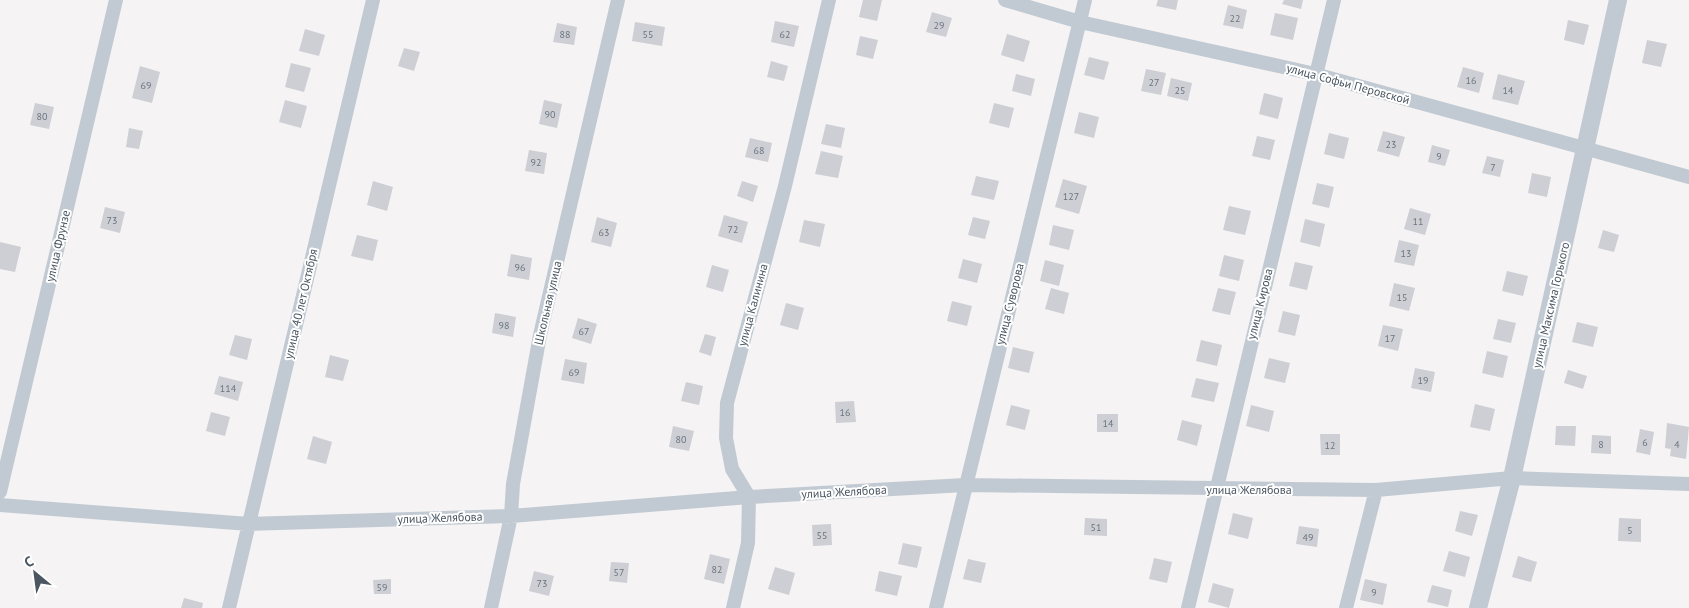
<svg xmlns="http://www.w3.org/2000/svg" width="1689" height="608" font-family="'PT Sans',sans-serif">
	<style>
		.building { fill: #cdcfd5 }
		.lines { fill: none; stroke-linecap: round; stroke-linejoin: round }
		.minor { stroke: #c1cad2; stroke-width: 14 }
		.tertiary { stroke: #c1cad2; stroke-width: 18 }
		.labels { text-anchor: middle; stroke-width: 4; stroke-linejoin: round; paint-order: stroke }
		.number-label { font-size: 10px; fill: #6b747e }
		.street-label { font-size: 12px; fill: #4a5661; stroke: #fff }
	</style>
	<rect width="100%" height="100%" fill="#f5f3f3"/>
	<path class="building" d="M863 0H882L877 21 859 17Z
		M1158 0H1178L1176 10 1156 6Z
		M1284 0H1303L1301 9 1282 4Z
		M1228 5 1247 10 1243 29 1223 25Z
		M932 12 952 18 946 37 926 32Z
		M1275 13 1298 18 1293 40 1270 35Z
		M1568 20 1589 25 1584 45 1564 40Z
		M775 21 799 26 794 47 771 42Z
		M635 22 665 27 662 46 632 41Z
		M557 23 577 27 574 45 553 42Z
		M305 29 325 35 319 56 299 51Z
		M1007 34 1030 41 1024 62 1001 55Z
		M860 36 878 40 873 59 856 55Z
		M1647 40 1667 44 1661 67 1642 63Z
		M404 48 420 52 414 71 398 66Z
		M1089 57 1109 62 1104 80 1084 75Z
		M771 61 788 66 784 81 767 77Z
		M291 63 311 68 304 92 285 87Z
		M140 66 160 72 152 103 132 98Z
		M1463 67 1484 73 1479 93 1457 87Z
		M1146 69 1166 73 1161 95 1141 91Z
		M1016 74 1035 79 1031 96 1012 91Z
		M1498 74 1525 81 1518 105 1492 99Z
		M1171 78 1192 83 1188 101 1167 96Z
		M1264 93 1283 98 1278 119 1259 114Z
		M285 100 307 106 301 128 279 122Z
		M544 100 562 104 557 128 539 124Z
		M35 103 54 107 49 129 30 125Z
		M994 103 1014 108 1009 128 989 123Z
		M1079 112 1099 117 1094 138 1074 133Z
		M826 124 845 128 841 148 821 144Z
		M129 128 143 131 139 149 126 147Z
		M1383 131 1405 137 1399 157 1377 151Z
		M1329 133 1349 138 1344 159 1324 154Z
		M1257 136 1275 140 1270 160 1252 156Z
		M750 138 772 143 768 162 745 157Z
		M1432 145 1450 150 1445 166 1428 162Z
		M529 150 547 153 544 174 525 171Z
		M821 151 843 156 838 178 815 174Z
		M1487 156 1504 160 1500 177 1482 173Z
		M1532 173 1551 177 1547 197 1528 193Z
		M976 176 999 181 994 200 971 195Z
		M1063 179 1087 186 1079 214 1055 207Z
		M373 181 393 187 387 211 367 205Z
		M742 181 758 186 753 202 737 196Z
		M1317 183 1334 187 1329 208 1312 204Z
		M1229 206 1251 211 1245 235 1223 230Z
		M105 207 125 212 120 233 100 228Z
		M1410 208 1431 214 1425 235 1404 229Z
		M724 215 748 222 742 243 718 236Z
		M597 217 617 223 611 247 591 242Z
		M973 217 990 221 985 239 968 235Z
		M1305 219 1325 224 1320 247 1300 242Z
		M804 220 825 224 820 247 799 242Z
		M1053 225 1074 230 1069 250 1049 245Z
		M1603 230 1619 235 1614 252 1598 248Z
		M357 235 378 240 373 261 351 256Z
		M1399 240 1419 245 1414 266 1394 262Z
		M0 242 21 247 15 272 0 269Z
		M511 254 532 258 529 280 507 276Z
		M1224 255 1244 260 1239 281 1219 276Z
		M963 259 982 264 977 283 958 278Z
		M1045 260 1064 265 1059 286 1040 281Z
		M1295 262 1313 266 1307 290 1289 286Z
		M712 265 729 270 723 292 706 287Z
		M1507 271 1528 276 1523 296 1502 291Z
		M1394 283 1415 288 1409 311 1389 306Z
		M1051 288 1069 293 1064 314 1045 309Z
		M1218 288 1236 292 1230 315 1212 311Z
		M952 301 972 306 967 326 947 321Z
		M786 303 804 308 798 330 780 325Z
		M1283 311 1300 315 1295 336 1278 332Z
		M495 313 516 317 513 337 492 333Z
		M578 318 597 324 591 344 572 338Z
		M1498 319 1516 323 1511 343 1493 339Z
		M1577 322 1598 327 1593 347 1572 342Z
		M1383 325 1403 329 1398 351 1378 346Z
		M705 334 716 337 711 356 699 352Z
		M235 335 252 339 247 360 229 355Z
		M1201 340 1222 345 1217 366 1196 361Z
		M1013 347 1034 352 1029 373 1008 368Z
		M1487 351 1508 356 1503 378 1482 373Z
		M330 355 349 360 343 381 325 377Z
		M1269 358 1290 363 1285 383 1264 378Z
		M565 359 587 363 584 384 561 380Z
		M1415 368 1435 372 1431 392 1411 388Z
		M1568 370 1587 376 1583 389 1564 383Z
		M219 376 243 382 238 401 214 394Z
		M1196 378 1219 383 1214 402 1191 397Z
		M686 382 703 386 699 405 681 401Z
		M854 401 856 422 836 423 835 402Z
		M1475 404 1495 409 1490 431 1470 427Z
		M1011 405 1030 410 1025 430 1006 425Z
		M1251 405 1274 411 1269 432 1246 426Z
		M211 412 230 417 225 436 206 431Z
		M1097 414H1118V432H1097Z
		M1182 420 1202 425 1197 446 1177 440Z
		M1667 423 1689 427 1686 459 1670 456 1671 449 1665 448Z
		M673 426 694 431 689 451 669 447Z
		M1556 426H1576L1575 446 1555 445Z
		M1640 429 1654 432 1650 455 1636 452Z
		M1320 434H1340V455H1321Z
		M1592 435 1611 436V454L1591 453Z
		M313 436 332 442 326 464 307 459Z
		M1460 511 1478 515 1472 536 1455 531Z
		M1233 513 1253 518 1248 539 1228 534Z
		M1085 518 1107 519V536L1084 535Z
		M1619 518 1641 519V542L1618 541Z
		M831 524 832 545 813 546 812 525Z
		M1299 526 1319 529 1317 547 1296 544Z
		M903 543 922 547 917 568 898 564Z
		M1449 551 1470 557 1465 577 1443 571Z
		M710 554 730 559 724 584 704 579Z
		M1518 556 1537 562 1531 582 1512 577Z
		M1154 558 1172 562 1167 583 1149 579Z
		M968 559 986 563 981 583 963 579Z
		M611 562 629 563 627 583 609 581Z
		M775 567 795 573 789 595 768 589Z
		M534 571 554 576 549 596 529 591Z
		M879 571 902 576 897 596 875 591Z
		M391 579V594H374L373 580Z
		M1365 579 1387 584 1383 605 1360 600Z
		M1213 583 1234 589 1229 608 1208 602Z
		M1432 585 1452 590 1448 607 1427 602Z
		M184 598 203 603 202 608H181Z"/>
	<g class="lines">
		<path class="minor" d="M1005 0 1080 22 1315 74 1689 177
			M0 492 116 0
			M0 505 249 524 511 516 749 497 965 485 1376 490 1512 478 1689 484
			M229 608 373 0
			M491 608 511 516 513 484 540 335 618 0
			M733 608 748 543 749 497 732 469 726 438 727 403 785 186 829 0
			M936 608 1085 0
			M1188 608 1334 0
			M1346 608 1376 490"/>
		<path class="tertiary" d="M1478 608 1512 478 1618 0"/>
	</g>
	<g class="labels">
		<g class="number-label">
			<text x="1235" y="22">22</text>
			<text x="939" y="29">29</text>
			<text x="565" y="38">88</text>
			<text x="648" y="38">55</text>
			<text x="785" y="38">62</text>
			<text x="1471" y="84">16</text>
			<text x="1154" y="86">27</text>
			<text x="146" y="89">69</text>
			<text x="1180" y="94">25</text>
			<text x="1508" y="94">14</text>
			<text x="550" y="118">90</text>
			<text x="42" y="120">80</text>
			<text x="1391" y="148">23</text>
			<text x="759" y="154">68</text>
			<text x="1439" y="160">9</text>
			<text x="536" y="166">92</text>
			<text x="1493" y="171">7</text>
			<text x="1071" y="200">127</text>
			<text x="112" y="224">73</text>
			<text x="1418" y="225">11</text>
			<text x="733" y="233">72</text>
			<text x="604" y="236">63</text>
			<text x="1406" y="257">13</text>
			<text x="520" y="271">96</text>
			<text x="1402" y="301">15</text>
			<text x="504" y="329">98</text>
			<text x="584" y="335">67</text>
			<text x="1390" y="342">17</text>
			<text x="574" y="376">69</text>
			<text x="1423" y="384">19</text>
			<text x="228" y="392">114</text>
			<text x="845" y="416">16</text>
			<text x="1108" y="427">14</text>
			<text x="681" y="443">80</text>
			<text x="1645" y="446">6</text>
			<text x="1601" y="448">8</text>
			<text x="1677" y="448">4</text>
			<text x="1330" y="449">12</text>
			<text x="1096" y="531">51</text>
			<text x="1630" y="534">5</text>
			<text x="822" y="539">55</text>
			<text x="1308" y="541">49</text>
			<text x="717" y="573">82</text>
			<text x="619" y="576">57</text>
			<text x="542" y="587">73</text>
			<text x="382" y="591">59</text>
			<text x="1374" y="596">9</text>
		</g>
		<g class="street-label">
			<text transform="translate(1348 84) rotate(15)" y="4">улица Софьи Перовской</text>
			<text transform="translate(58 246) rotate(-77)" y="4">улица Фрунзе</text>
			<text transform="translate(548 303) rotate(-77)" y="4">Школьная улица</text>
			<text transform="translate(301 304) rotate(-77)" y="4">улица 40 лет Октября</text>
			<text transform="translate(1010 304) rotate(-76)" y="4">улица Суворова</text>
			<text transform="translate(1260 304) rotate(-76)" y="4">улица Кирова</text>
			<text transform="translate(753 305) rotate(-75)" y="4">улица Калинина</text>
			<text transform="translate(1551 305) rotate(-77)" y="4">улица Максима Горького</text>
			<text x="1249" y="494">улица Желябова</text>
			<text transform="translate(844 492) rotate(-3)" y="4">улица Желябова</text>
			<text transform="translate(440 518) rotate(-2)" y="4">улица Желябова</text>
		</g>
	</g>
	<g transform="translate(35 573) rotate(331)" stroke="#ffffff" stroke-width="4" paint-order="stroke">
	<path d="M0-4L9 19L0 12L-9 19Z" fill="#4a5661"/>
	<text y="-8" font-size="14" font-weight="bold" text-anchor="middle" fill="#4a5661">С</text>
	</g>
</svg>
